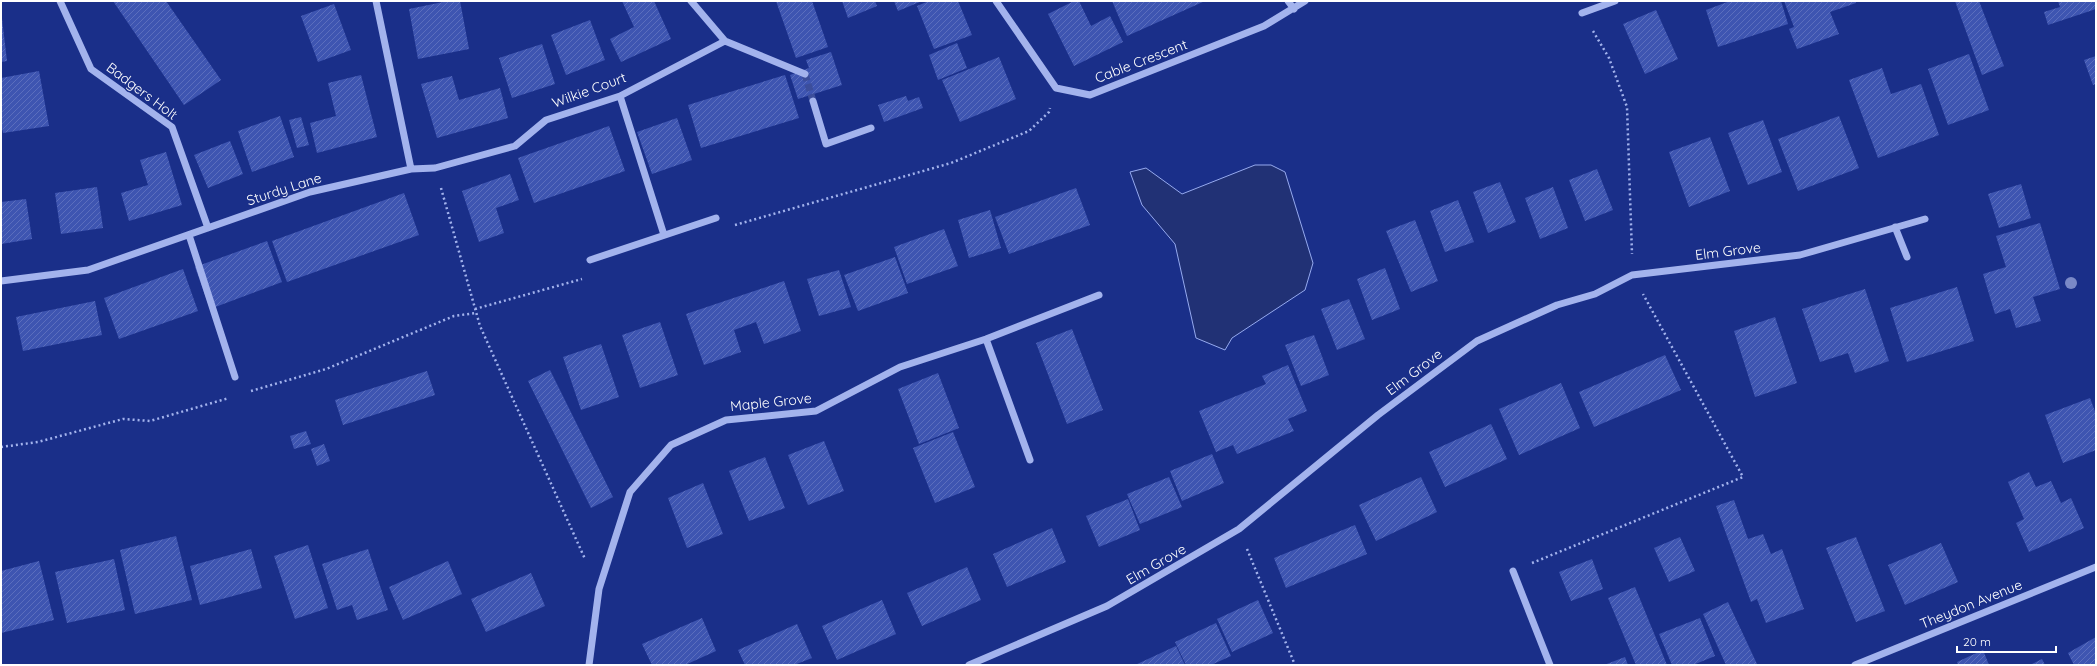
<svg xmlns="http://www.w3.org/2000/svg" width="2097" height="666" font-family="Quicksand,sans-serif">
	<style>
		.water { fill: #213175; stroke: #96aaef }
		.building { fill: url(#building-hatch) }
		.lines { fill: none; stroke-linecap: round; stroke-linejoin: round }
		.minor-tunnel { stroke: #3c4e9b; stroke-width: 7; stroke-dasharray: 7 3.5; stroke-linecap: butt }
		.path { stroke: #a3b3ed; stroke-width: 2.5; stroke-dasharray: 2 3; stroke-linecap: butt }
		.minor { stroke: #a3b3ed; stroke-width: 7 }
		.tree { fill: #7a89c7 }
		.labels { text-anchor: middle; stroke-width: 3; stroke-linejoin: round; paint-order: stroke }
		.street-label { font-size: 14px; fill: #fff; stroke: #1a2f89 }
	</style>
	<defs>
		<pattern id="building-hatch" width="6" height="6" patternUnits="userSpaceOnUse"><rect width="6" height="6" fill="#3e55b1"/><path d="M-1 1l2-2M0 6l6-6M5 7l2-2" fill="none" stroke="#5b6ebd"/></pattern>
	</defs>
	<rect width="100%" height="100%" fill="#1a2f89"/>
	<path class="water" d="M1255 165H1271L1285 172 1313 263 1305 290 1232 338 1225 350 1196 338 1175 244 1142 205 1130 172 1146 168 1182 194Z"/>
	<path class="building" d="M113 1H166L221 80 184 105Z
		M448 1H460L469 49 418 59 409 9Z
		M622 1H654L671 39 621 62 610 39 634 27Z
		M776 1H812L828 47 796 58Z
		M842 1H875L877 6 848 18Z
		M894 1H922L898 11Z
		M929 1H958L972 35 934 49 917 6Z
		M1074 1H1079L1091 26 1110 16 1123 42 1074 66 1048 14Z
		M1112 1H1205L1127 36Z
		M1730 1H1781L1788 24 1718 47 1706 10Z
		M1784 1H1856V3L1830 12 1839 34 1797 49 1789 29 1794 27Z
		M1955 1H1979L2004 66 1982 75Z
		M2058 1H2096V9L2048 25 2044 12 2060 7Z
		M334 4 351 50 318 62 301 16Z
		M1 10 7 61 1 62Z
		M1656 10 1678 59 1645 74 1623 24Z
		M590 20 605 60 566 75 551 35Z
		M957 43 967 68 938 80 929 55Z
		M542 44 555 84 512 98 499 58Z
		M831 52 842 85 798 99 790 75 809 68 806 60Z
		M1969 54 1989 110 1948 125 1928 69Z
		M2096 56V84L2093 85 2084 60Z
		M999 57 1016 99 960 122 942 80Z
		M1882 68 1891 94 1921 84 1939 135 1878 158 1849 80Z
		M39 71 49 126 3 133 1 123V78Z
		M361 75 377 137 317 153 310 123 336 116 328 83Z
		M785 75 799 118 701 148 688 105Z
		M452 76 459 100 500 88 508 118 437 138 421 84Z
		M906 96 908 101 919 97 923 108 884 122 878 105Z
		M280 116 294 157 252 172 238 131Z
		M1839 116 1859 168 1798 191 1778 139Z
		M301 117 309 145 297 148 289 120Z
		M677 118 692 160 652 174 637 132Z
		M1763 120 1782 172 1748 185 1728 133Z
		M609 126 625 171 534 203 518 158Z
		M1710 137 1730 191 1689 207 1669 152Z
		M230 141 243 174 208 188 194 155Z
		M166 152 182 205 129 221 121 193 148 185 140 160Z
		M1597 169 1613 210 1585 221 1569 180Z
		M510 174 519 200 496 208 504 233 479 242 462 191Z
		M1500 182 1516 222 1488 233 1473 192Z
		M2021 184 2031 218 1999 228 1988 194Z
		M97 187 103 228 61 234 55 193Z
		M1553 187 1568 228 1540 239 1525 198Z
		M1076 188 1090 225 1009 254 995 217Z
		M404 193 419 235 287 282 272 241Z
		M26 199 32 239 1 244V202Z
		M1458 200 1474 242 1445 252 1430 211Z
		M990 210 1001 248 969 258 958 220Z
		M1415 220 1438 281 1411 292 1386 231Z
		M2040 223 2060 289 2033 297 2041 321 2016 328 2010 309 1995 314 1983 274 2006 267 1996 236Z
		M944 229 958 266 907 284 894 247Z
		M267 241 282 282 210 309 195 267Z
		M895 257 908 293 858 311 844 275Z
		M1385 268 1400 309 1372 320 1357 279Z
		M183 269 198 311 119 339 104 298Z
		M839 270 851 307 819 316 807 279Z
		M784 281 801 331 764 344 756 322 734 330 741 352 704 365 686 314Z
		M1957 287 1974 341 1907 362 1890 308Z
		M1865 289 1889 361 1855 373 1848 353 1820 362 1802 309Z
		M1349 299 1365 339 1337 350 1321 309Z
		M95 301 102 335 23 351 16 317Z
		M1775 317 1797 383 1755 397 1734 331Z
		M660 322 678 375 640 388 622 335Z
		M1072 329 1103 410 1067 424 1036 343Z
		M1314 335 1329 375 1301 386 1285 345Z
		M601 344 619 397 581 410 563 357Z
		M1665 355 1681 390 1594 427 1579 392Z
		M1288 365 1307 411 1288 419 1294 431 1237 454 1233 445 1216 452 1199 411 1266 384 1262 376Z
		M550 370 613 497 591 508 528 381Z
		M427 371 435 395 343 425 335 400Z
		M938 373 959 428 919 444 898 389Z
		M1561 383 1580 428 1519 455 1499 409Z
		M2090 398 2096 414V450L2063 463 2045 415Z
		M1491 424 1507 459 1445 487 1429 452Z
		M306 431 311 444 294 449 290 436Z
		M953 432 975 487 935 503 913 448Z
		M824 441 844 491 808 505 788 455Z
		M324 444 330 461 317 466 311 449Z
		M1212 454 1224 483 1182 501 1170 471Z
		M765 457 785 508 749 521 729 471Z
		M2029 472 2036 487 2051 481 2061 503 2071 498 2084 528 2029 552 2016 523 2024 519 2008 482Z
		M1169 477 1182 507 1140 524 1127 494Z
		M1421 477 1437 512 1376 541 1359 505Z
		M703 483 723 534 687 548 668 498Z
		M1128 499 1140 530 1099 547 1086 516Z
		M1734 500 1748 539 1763 534 1771 554 1782 549 1804 609 1766 623 1757 599 1751 602 1716 506Z
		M1355 525 1367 554 1286 588 1274 558Z
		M1052 528 1066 562 1007 587 993 554Z
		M176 536 192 600 135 614 120 550Z
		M1680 537 1695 571 1669 582 1654 548Z
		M1856 537 1885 611 1856 622 1826 548Z
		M1941 543 1958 582 1905 605 1888 565Z
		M308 545 328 608 295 619 274 556Z
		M251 549 262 588 200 605 190 566Z
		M368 549 388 610 357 620 352 605 337 610 322 564Z
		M114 559 125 610 67 623 55 572Z
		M1592 559 1603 589 1571 601 1559 572Z
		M39 561 54 620 1 633V571Z
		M448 561 462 594 403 620 389 587Z
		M967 567 981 600 922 626 907 593Z
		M531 573 545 606 486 632 471 599Z
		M1635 587 1667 665H1636L1608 598Z
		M882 600 896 634 837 660 822 626Z
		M1258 600 1273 633 1232 652 1217 619Z
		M1728 602 1757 664 1755 665H1726L1703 614Z
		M702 618 716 651 685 665H652L642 644Z
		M1700 618 1715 656 1693 665H1672L1659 634Z
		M1216 623 1231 656 1211 665H1186L1175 642Z
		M797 624 812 658 794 665H745L738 650Z
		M2096 637V665H2074L2068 653Z
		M1176 646 1185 665H1135Z
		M1983 650 1989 665H1958L1957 662Z
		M1625 657 1628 665H1604Z
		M2042 659 2045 665H2030Z"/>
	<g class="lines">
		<path class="minor-tunnel" d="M805 74 813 101"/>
		<path class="path" d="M1593 31 1609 58 1627 107 1632 254
			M441 188 480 326 585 559
			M735 225 951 163 1029 131 1049 112 1050 108
			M475 309 582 279
			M251 391 326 369 454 316 476 313
			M1 447 38 442 123 419 150 421 229 398
			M1247 549 1295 665
			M1532 563 1743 477 1643 294"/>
		<path class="minor" d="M60 1 91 69 172 127 208 228
			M996 1 1056 88 1090 95 1264 26 1305 1
			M1288 1 1294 9
			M1582 13 1615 1
			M725 41 805 74
			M620 96 664 235
			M813 101 826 144 871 128
			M411 169 435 168 515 146 546 120 620 96 725 41 691 1
			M1895 227 1907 257
			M189 235 235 377
			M590 260 716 218
			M1 281 88 270 310 192 411 169 376 1
			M986 339 1030 460
			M1513 571 1550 665
			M589 665 599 589 630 492 671 445 726 420 816 411 900 367 986 339 1099 295
			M969 665 1107 606 1239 529 1378 415 1477 341 1557 305 1595 294 1632 275 1800 255 1925 219
			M1855 665 2096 567"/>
	</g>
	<circle class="tree" cx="2071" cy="283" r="6"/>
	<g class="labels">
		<g class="street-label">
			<text transform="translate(1141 61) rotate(-21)" y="5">Cable Crescent</text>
			<text transform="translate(589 90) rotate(-20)" y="5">Wilkie Court</text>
			<text transform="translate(142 91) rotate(37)" y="5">Badgers Holt</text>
			<text transform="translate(284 189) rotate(-18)" y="5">Sturdy Lane</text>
			<text transform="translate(1728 251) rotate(-7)" y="5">Elm Grove</text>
			<text transform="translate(1414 372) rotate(-37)" y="5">Elm Grove</text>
			<text transform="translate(771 402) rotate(-6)" y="5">Maple Grove</text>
			<text transform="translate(1156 564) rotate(-30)" y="5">Elm Grove</text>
			<text transform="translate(1971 604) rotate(-22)" y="5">Theydon Avenue</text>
		</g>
	</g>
	<rect width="2097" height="666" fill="none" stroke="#ffffff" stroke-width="4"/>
	<path d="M1957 646v6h99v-6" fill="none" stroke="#ffffff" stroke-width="2"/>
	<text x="1963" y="646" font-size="12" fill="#ffffff" stroke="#1a2f89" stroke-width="3" paint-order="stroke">20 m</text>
</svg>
